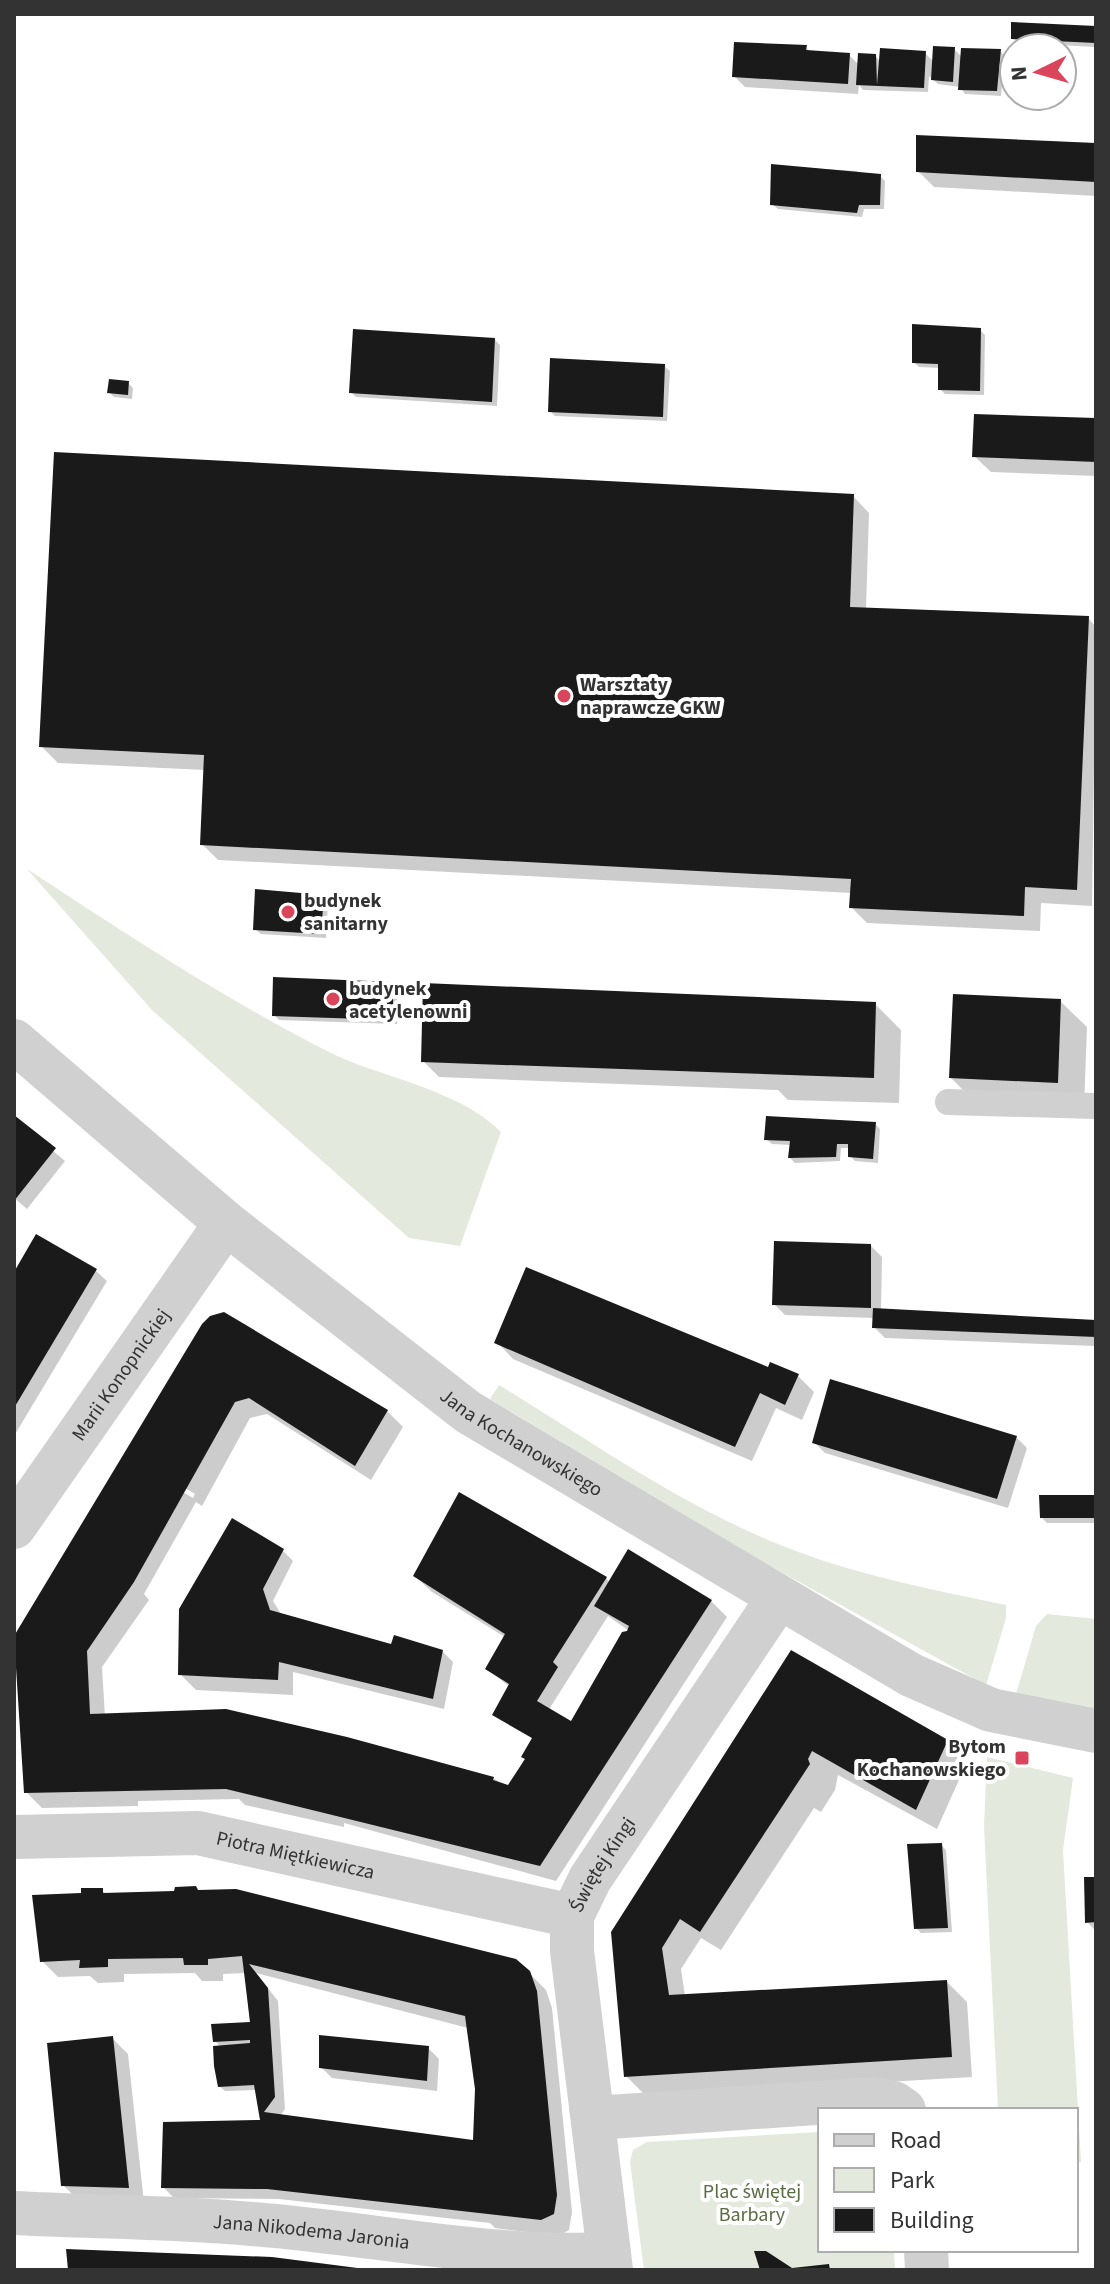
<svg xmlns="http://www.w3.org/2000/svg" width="1110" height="2284" font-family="'Source Sans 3',sans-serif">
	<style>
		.green { fill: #e3e9dd }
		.shadow { fill: #0003; fill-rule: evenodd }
		.building { fill: #1a1a1a; fill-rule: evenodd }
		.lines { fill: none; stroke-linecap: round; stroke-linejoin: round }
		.lane { stroke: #d0d0d0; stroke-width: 26 }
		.street { stroke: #d0d0d0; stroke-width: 44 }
		.poi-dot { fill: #da455b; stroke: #fff; stroke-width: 3 }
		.labels { text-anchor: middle; stroke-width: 8; stroke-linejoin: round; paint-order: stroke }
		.poi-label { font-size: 20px; font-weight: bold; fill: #333; stroke: #fff; text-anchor: start }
		.street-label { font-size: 20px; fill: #333; stroke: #fff }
		.park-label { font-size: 20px; fill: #596c42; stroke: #fff }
	</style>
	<rect width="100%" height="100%" fill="#fff"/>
	<path class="green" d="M27 869C125 933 221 997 325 1050 381 1079 456 1087 501 1132L460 1246 409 1238 152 1010Z
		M499 1385C589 1440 679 1504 778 1544 851 1574 929 1589 1006 1605V1618L986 1685 754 1557 490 1399Z
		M1047 1614 1096 1619V1709L1016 1694 1036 1626Z
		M987 1757 1073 1778 1063 1850 1081 2162H1076V2110H998L984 1826Z
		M820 2132V2250H894L895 2270H644L630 2162 633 2150 647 2142Z"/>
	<path class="shadow" d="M1096 28V47L1018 43 1013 38Z
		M806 47 810 52 849 55 859 65 875 56 881 62 925 53 934 62 954 49 962 57 1000 51 1005 56 1001 96 965 94 960 87 938 84 929 76 928 92 863 90 859 85 858 94 745 87 734 76Z
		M1096 145V196L934 187 918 171Z
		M773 166 857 171 862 176H880L885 181 884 209H864L862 217 778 209 772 204Z
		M980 330 985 335 984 395 945 394 940 389V368L919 367 914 362Z
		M495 340 500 345 497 406 356 397 351 392Z
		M664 366 670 371 667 421 555 416 550 411Z
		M128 383 133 388 132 399 114 397 109 392Z
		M1096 420V476L991 472 974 456Z
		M853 496 869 513 866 609 1088 618 1096 627 1092 906 1041 903 1040 931 867 923 851 907 852 893 218 860 202 844 205 770 58 763 41 746Z
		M323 896 328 902 326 938 261 934 255 929Z
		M392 984 397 989V1024L279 1020 274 1015Z
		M1060 1001 1087 1027 1084 1108 977 1104 951 1078Z
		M875 1004 901 1030 899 1103 788 1100 778 1090 439 1077 423 1061Z
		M14 1118 65 1161 27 1209 14 1198Z
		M875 1124 880 1129 878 1163 855 1161 850 1156V1148H841L840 1161 795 1163 790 1158 791 1145 772 1144 766 1139Z
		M37 1236 96 1271 107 1281 14 1436V1275Z
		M871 1246 882 1257 881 1311 1096 1322V1346L885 1338 874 1327V1318L785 1315 774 1304Z
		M211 1318 387 1411 403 1427 371 1480 267 1414 250 1418 202 1506 196 1502 144 1594 149 1600 102 1667 105 1717 493 1778 509 1787 535 1740 499 1719 510 1687 487 1669 505 1637 432 1592 415 1576 606 1578 610 1583 711 1601 727 1617 556 1881 344 1823V1827L245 1805 239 1799 138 1801V1806L42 1808 26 1792 14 1640ZM141 1462 195 1494 193 1498 141 1467ZM608 1616 632 1633 572 1723 548 1711Z
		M497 1342 769 1370 771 1364 798 1376 814 1392 802 1420 776 1408 752 1461 513 1359Z
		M1016 1437 1027 1448 1008 1508 825 1453 814 1442Z
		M1096 1497V1523H1047L1042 1518Z
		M282 1550 293 1561 273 1601 281 1614 393 1647 442 1651 453 1662 444 1709 293 1672V1695L196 1690 180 1674Z
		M792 1653 947 1741 967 1762 937 1829 838 1775 835 1790 821 1812 814 1808 721 1950 701 1938 681 1969 685 1996 947 1982 967 2002 972 2077 646 2096 626 2076 613 1932Z
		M941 1845 946 1850 952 1932 921 1933 916 1928Z
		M1096 1879V1931L1087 1922Z
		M102 1890 107 1895 200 1892 529 1973 546 1990 552 2008 572 2212 569 2230 558 2236 495 2228 490 2223 279 2199 174 2198 163 2187 261 2124 257 2090 225 2091 219 2086 221 2047 215 2041 250 2024 245 1973 223 1974V1981H202L195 1973 124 1974V1982L98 1983 90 1976 58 1977 42 1961 83 1895ZM256 1973 468 2028 477 2089 478 2148 280 2116 285 2109 278 2001Z
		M112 2038 128 2054 144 2203 79 2201 63 2185Z
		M428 2048 439 2059 437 2091 332 2078 321 2067Z"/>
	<path class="building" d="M1011 22 1096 26V43L1011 39Z
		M734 42 807 45 806 50 850 53 848 84 732 77Z
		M933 46 955 47 953 82 931 80Z
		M880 48 926 51 924 88 856 85 858 53 876 54 877 85Z
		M961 48 1001 49 997 91 958 90Z
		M916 135 1096 143V182L916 172Z
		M771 164 881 174 880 205H859L857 213 770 205Z
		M912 324 981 328 980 391 938 390V364L912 363Z
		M353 329 495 338 492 402 349 393Z
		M550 358 665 364 663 417 548 412Z
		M109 379 129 381 128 395 107 393Z
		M974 414 1096 418V462L972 457Z
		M54 452 854 494 850 607 1089 616 1077 890 1025 887 1024 916 849 908 851 879 200 845 204 755 39 747Z
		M255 889 324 895 321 934 253 930Z
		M273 977 393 982V1020L272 1016Z
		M423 983 876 1002 874 1078 421 1062Z
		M953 994 1061 999 1058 1083 949 1078Z
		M14 1115 56 1148 14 1201Z
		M766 1116 876 1122 873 1159 848 1157V1144H837L836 1157 788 1158 790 1141 764 1140Z
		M36 1234 97 1269 14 1408V1272Z
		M774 1241 871 1244V1308L772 1305Z
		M526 1267 768 1367 770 1362 799 1374 785 1405 760 1393 735 1447 494 1343Z
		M873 1308 1096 1320V1337L872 1328Z
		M224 1312 388 1410 355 1466 249 1398 235 1402 134 1582 87 1651 90 1714 226 1709 347 1737 494 1777 493 1780 508 1785 525 1759 521 1757 532 1738 492 1715 509 1684 485 1669 505 1634 413 1576 459 1492 607 1577 553 1662 558 1667 537 1701 571 1721 622 1632 627 1631 629 1626 594 1606 628 1549 712 1600 540 1866 226 1789 24 1793 14 1636 202 1324 210 1316Z
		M830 1379 1017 1436 997 1499 812 1443Z
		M1039 1495H1096V1518H1040Z
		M232 1518 284 1549 263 1589 270 1610 391 1644 394 1635 443 1650 433 1699 279 1662 278 1680 178 1675 179 1609Z
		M791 1650 948 1740 916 1810 812 1751 808 1759 810 1764 700 1932 680 1919 662 1948 669 1995 947 1980 952 2057 624 2077 611 1932Z
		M942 1843 948 1928 914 1929 907 1844Z
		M1084 1877H1096V1922L1085 1923Z
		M196 1886 198 1890 236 1889 516 1959 530 1971 537 1991 557 2195 554 2214 541 2220 267 2189 161 2188 163 2122 260 2120 254 2085 218 2087 214 2066 213 2046 250 2043V2040L213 2042 211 2024 250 2022 242 1956 208 1959V1965H184L183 1958 108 1959V1967L79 1968 80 1960 40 1962 32 1895 81 1893V1888H103V1893L174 1891 175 1887ZM249 1964 465 2016 475 2089 473 2140 264 2112 275 2097 268 1988Z
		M319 2035 429 2046 427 2081 319 2068Z
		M113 2036 129 2188 61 2186 47 2043Z
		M66 2249 272 2257 373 2270H68Z
		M754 2251H766L792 2268 829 2264 830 2270H760Z"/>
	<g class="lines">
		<path class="lane" d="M948 1102 1096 1106"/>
		<g class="street">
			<path id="s1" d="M14 1041 226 1223 468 1412 911 1675 991 1710 1096 1731"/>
			<path id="s2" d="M14 1527 226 1223"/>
			<path id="s3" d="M14 1837 198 1833 572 1916"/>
			<path d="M594 2118 874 2099 894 2103 904 2110"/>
			<path id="s4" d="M14 2213C93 2217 173 2217 252 2224 371 2233 490 2260 609 2254"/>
			<path d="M926 2250 927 2270"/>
			<path id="s5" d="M611 2270 572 1951V1916L590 1879 779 1597"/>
		</g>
	</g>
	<g class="poi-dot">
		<circle cx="564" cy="696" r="8"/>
		<circle cx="288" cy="912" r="8"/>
		<circle cx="333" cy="999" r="8"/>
		<rect x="1014" y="1750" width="16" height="16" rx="4"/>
	</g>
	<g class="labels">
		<g class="poi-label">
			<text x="580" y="691">Warsztaty<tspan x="580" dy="23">naprawcze GKW</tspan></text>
			<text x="304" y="907">budynek<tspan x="304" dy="23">sanitarny</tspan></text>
			<text x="349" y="995">budynek<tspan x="349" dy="23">acetylenowni</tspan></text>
			<text x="1006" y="1753" text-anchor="end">Bytom<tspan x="1006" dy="23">Kochanowskiego</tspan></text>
		</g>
		<g class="street-label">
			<text dy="7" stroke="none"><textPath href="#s2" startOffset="186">Marii Konopnickiej</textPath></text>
			<text dy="7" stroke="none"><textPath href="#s1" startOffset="648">Jana Kochanowskiego</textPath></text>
			<text dy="7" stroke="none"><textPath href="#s3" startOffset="284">Piotra Miętkiewicza</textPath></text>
			<text dy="7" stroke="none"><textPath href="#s5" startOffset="416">Świętej Kingi</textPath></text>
			<text dy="7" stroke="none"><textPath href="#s4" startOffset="298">Jana Nikodema Jaronia</textPath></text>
		</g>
		<g class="park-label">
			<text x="752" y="2198">Plac świętej<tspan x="752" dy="23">Barbary</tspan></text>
		</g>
	</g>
	<rect width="1110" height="2284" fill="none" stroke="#333333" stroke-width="32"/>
	<rect x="818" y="2108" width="260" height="144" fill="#ffffff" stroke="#adadad" stroke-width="2"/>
	<rect x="834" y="2134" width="40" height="12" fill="#d0d0d0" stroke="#adadad" stroke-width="2"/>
	<text x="890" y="2148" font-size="24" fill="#333333">Road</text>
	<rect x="834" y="2168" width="40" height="24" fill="#e3e9dd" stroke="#adadad" stroke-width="2"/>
	<text x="890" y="2188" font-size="24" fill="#333333">Park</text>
	<rect x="834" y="2208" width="40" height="24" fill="#1a1a1a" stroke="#adadad" stroke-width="2"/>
	<text x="890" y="2228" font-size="24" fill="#333333">Building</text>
	<g transform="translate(1038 72) rotate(265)"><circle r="38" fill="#ffffff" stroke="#adadad" stroke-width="2"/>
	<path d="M0-6L14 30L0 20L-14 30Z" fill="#da455b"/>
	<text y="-12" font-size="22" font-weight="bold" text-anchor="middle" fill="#333333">N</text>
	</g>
</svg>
